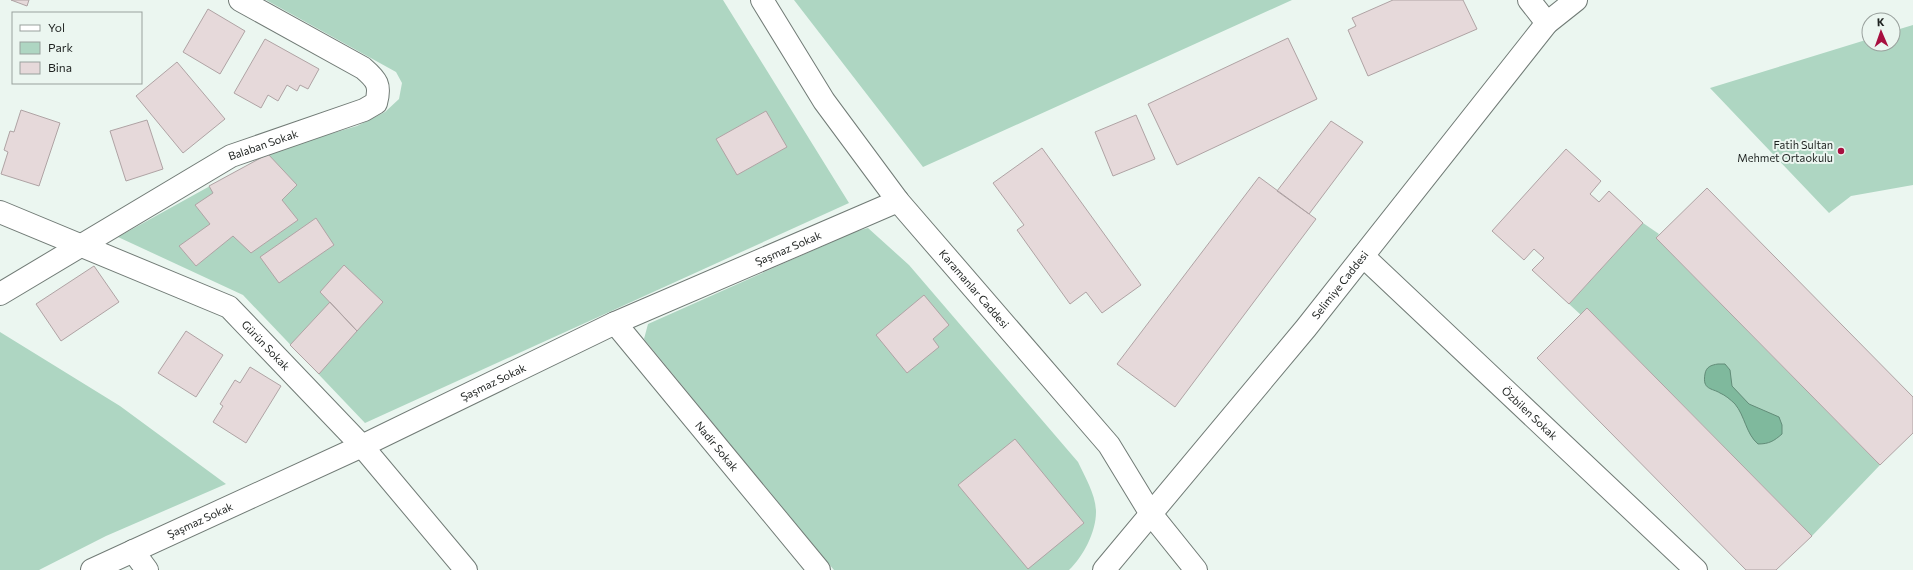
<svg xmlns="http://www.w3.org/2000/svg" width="1913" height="570" font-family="Commissioner,sans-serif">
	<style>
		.green { fill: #aed6c2 }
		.water { fill: #7fb99d; stroke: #628c78 }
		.building { fill: #e6d9da; stroke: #afa3a4 }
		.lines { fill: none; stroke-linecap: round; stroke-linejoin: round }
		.minor-casing { stroke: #717b76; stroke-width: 24 }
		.minor { stroke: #fff; stroke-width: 22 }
		.poi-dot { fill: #a70f3f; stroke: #ebf6f0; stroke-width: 1.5 }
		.labels { text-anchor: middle; stroke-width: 4; stroke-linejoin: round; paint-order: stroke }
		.poi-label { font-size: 11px; fill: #1e2220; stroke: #ebf6f0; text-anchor: end }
		.street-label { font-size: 11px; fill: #1e2220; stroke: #ebf6f0 }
	</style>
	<rect width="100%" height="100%" fill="#ebf6f0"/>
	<path class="green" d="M266 0H723L849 203 365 423 243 295 118 237 275 150 357 126 385 112 399 99 402 83 396 72Z
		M794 0H1292L923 167Z
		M1913 25V185L1851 196 1829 213 1710 88 1869 39V44H1893V31Z
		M1643 223 1659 234 1656 238 1880 465 1812 536 1588 309 1581 315 1569 304Z
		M868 228 909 265 1078 462C1085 477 1096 495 1096 512 1096 532 1083 557 1069 570H834L644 339 648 324 854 232Z
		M0 332 120 406 226 484 106 536 39 570H0Z"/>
	<path class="water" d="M1718 364H1725L1730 370 1732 386 1749 404 1779 417 1782 425V434C1774 441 1769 444 1758 444 1746 434 1745 416 1735 404 1731 400 1725 395 1720 393 1712 388 1702 390 1705 374 1706 367 1711 365 1718 364Z"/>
	<path class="building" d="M11 0H29L27 6Z
		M1393 0H1463L1477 29 1368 76 1348 30 1356 26 1352 18Z
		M208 9 245 31 220 74 183 52Z
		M1288 38 1317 99 1177 165 1148 104Z
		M265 39 319 69 308 89 300 85 297 91 287 85 278 101 268 95 261 108 234 93Z
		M177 62 225 119 183 153 136 96Z
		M21 110 60 123 39 186 1 174 8 152 4 150 10 131 14 132Z
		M766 111 787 147 737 175 716 139Z
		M1136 115 1155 159 1113 176 1095 132Z
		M147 120 163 169 126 181 110 131Z
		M1331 121 1363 142 1309 214 1277 191Z
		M1042 148 1141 285 1102 313 1086 292 1070 304 1017 230 1024 225 993 183Z
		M1566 149 1601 181 1590 194 1599 202 1609 191 1643 223 1569 304 1532 270 1544 258 1534 249 1524 260 1492 231Z
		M268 154 297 185 282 200 298 220 251 253 233 236 196 266 179 246 210 224 195 205 213 193 209 186Z
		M1259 177 1316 219 1175 407 1117 364Z
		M1707 188 1913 397V433L1880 465 1656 238Z
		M316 218 334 245 279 283 260 257Z
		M344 265 383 302 357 331 320 292Z
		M94 266 119 302 61 341 36 304Z
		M924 295 949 325 933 339 939 347 907 373 876 335Z
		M330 302 357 331 319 374 290 345Z
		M1587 308 1812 536 1776 570H1746L1537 358Z
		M186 331 223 355 196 397 158 373Z
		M250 367 281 386 246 443 213 422 223 406 220 404 235 380 240 383Z
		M1015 439 1084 523 1028 569 958 485Z"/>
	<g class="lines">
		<g class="minor-casing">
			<g id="minor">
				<path id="s1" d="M762 0 824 101 898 201 1109 445 1151 514 1196 570"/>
				<path d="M1529 0 1547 23"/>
				<path id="s2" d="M0 212 229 307 362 446 466 570"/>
				<path id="s3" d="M1363 256 1696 570"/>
				<path id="s4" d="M0 294 231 156 364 110 376 103C381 85 377 80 363 68L240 0"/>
				<path id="s5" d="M615 323 819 570"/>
				<path d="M133 551 147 570"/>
				<path id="s6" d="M92 570 362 446 615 323 898 201"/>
				<path id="s7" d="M1104 570 1306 328 1547 23 1576 0"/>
			</g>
		</g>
		<use href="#minor" class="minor"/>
	</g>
	<circle class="poi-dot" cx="1841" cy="151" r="4"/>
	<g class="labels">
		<g class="poi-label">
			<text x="1833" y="149">Fatih Sultan<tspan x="1833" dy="13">Mehmet Ortaokulu</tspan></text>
		</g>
		<g class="street-label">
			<text dy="4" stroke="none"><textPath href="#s4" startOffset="303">Balaban Sokak</textPath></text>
			<text dy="4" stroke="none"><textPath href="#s6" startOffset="767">Şaşmaz Sokak</textPath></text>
			<text dy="4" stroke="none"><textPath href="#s7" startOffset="370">Selimiye Caddesi</textPath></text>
			<text dy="4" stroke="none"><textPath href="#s1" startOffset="359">Karamanlar Caddesi</textPath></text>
			<text dy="4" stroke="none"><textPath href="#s2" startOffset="301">Gürün Sokak</textPath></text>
			<text dy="4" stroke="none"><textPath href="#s6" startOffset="443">Şaşmaz Sokak</textPath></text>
			<text dy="4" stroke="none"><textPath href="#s3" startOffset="229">Özbilen Sokak</textPath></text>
			<text dy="4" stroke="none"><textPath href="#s5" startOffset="160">Nadir Sokak</textPath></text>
			<text dy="4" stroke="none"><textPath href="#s6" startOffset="119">Şaşmaz Sokak</textPath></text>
		</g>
	</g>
	<rect x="12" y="12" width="130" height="72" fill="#ebf6f0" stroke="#99a19d"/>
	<rect x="20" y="25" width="20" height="6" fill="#ffffff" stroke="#99a19d"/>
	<text x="48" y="32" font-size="12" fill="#1e2220">Yol</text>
	<rect x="20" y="42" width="20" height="12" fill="#aed6c2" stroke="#99a19d"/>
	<text x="48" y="52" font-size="12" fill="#1e2220">Park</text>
	<rect x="20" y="62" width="20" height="12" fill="#e6d9da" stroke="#99a19d"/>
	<text x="48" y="72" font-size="12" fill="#1e2220">Bina</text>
	<g transform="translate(1881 32) rotate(358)"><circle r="19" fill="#ebf6f0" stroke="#99a19d"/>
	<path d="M0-3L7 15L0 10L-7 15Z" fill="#a70f3f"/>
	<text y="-6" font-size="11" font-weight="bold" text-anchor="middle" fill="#1e2220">K</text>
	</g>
</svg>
